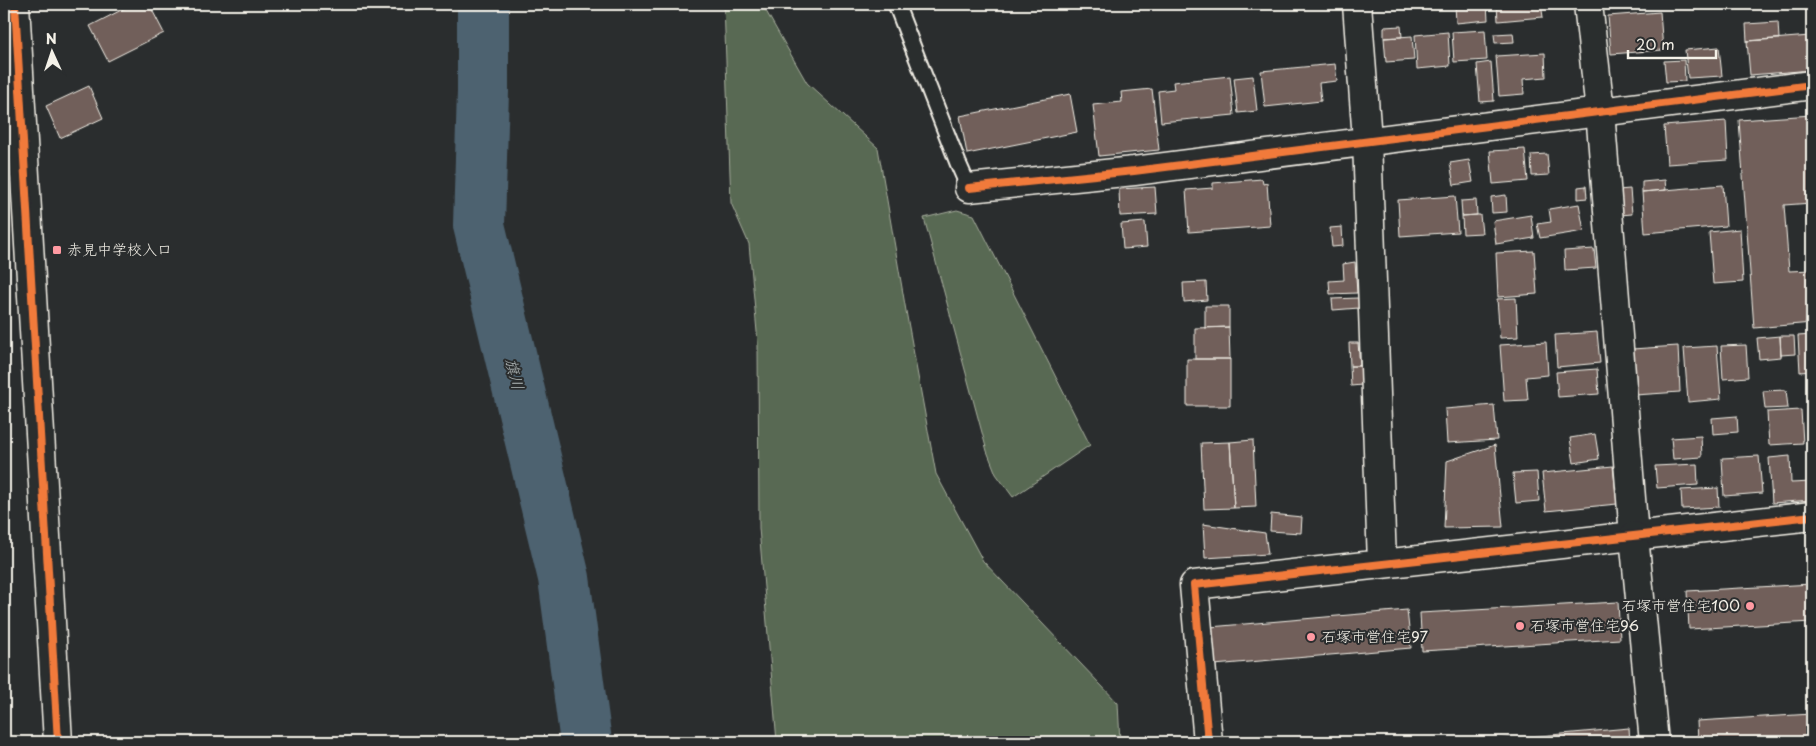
<svg xmlns="http://www.w3.org/2000/svg" width="1816" height="746" font-family="'Playpen Sans','Klee One',sans-serif">
	<style>
		.green { fill: #586952; stroke: #a6ad9d }
		.lines { fill: none; stroke-linecap: round; stroke-linejoin: round }
		.river { stroke: #4d6270; stroke-width: 52 }
		.building { fill: #715f5a; stroke: #f4f1e8 }
		.lane-casing { stroke: #f4f1e8; stroke-width: 19 }
		.street-casing { stroke: #f4f1e8; stroke-width: 31 }
		.secondary-casing { stroke: #f4f1e8; stroke-width: 31 }
		.lane { stroke: #2a2d2e; stroke-width: 15 }
		.street { stroke: #2a2d2e; stroke-width: 28 }
		.secondary { stroke: #2a2d2e; stroke-width: 28 }
		.cycleway-casing { stroke: #2a2d2e; stroke-width: 11 }
		.cycleway { stroke: #f17a3a; stroke-width: 8 }
		.poi-dot { fill: #ff9aa2; stroke: #2a2d2e; stroke-width: 2 }
		.labels { text-anchor: middle; stroke-width: 4; stroke-linejoin: round; paint-order: stroke }
		.poi-label { font-size: 15px; fill: #f4f1e8; stroke: #2a2d2e; text-anchor: start }
		.water-label { font-size: 16px; font-style: italic; fill: #b1b8b8; stroke: #2a2d2e }
	</style>
	<rect width="100%" height="100%" fill="#2a2d2e"/>
	<filter id="ink" filterUnits="userSpaceOnUse"><feTurbulence type="fractalNoise" baseFrequency=".02" numOctaves="2"/><feDisplacementMap in="SourceGraphic" scale="10" xChannelSelector="R" yChannelSelector="G"/><feConvolveMatrix kernelMatrix="1 2 1 2 8 2 1 2 1" color-interpolation-filters="sRGB"/></filter>
	<g filter="url(#ink)">
		<path class="green" d="M724 4H762L807 83 878 148 906 311 936 474 983 561 1118 703 1120 742H777L759 528 758 343 749 244 731 203Z
			M957 210 974 215 1090 445 1013 497 996 474 987 451 924 218Z"/>
		<g class="lines">
			<path class="river" d="M483 4V91L479 225 564 578 586 742"/>
		</g>
		<path class="building" d="M133 4H149L164 33 108 61 90 26Z
			M1455 4H1487L1488 20 1456 23Z
			M1497 4H1541L1543 17 1498 21Z
			M1603 4H1625V6L1604 8Z
			M1660 12 1663 50 1611 54 1608 16Z
			M1778 22 1779 39 1747 41 1746 24Z
			M1401 26 1402 37 1384 38V27Z
			M1485 30 1487 60 1454 62 1452 32Z
			M1448 32 1450 66 1417 69 1415 35Z
			M1513 33 1514 42 1495 43 1494 34Z
			M1412 36 1414 60 1386 62 1384 38Z
			M1810 36 1812 70 1750 75 1747 41Z
			M1719 47 1722 76 1688 78 1685 50Z
			M1545 53 1546 77 1523 79 1524 94 1499 96 1496 56Z
			M1684 60 1685 81 1666 82 1664 61Z
			M1491 62 1494 101 1480 102 1477 64Z
			M1335 64 1337 81 1319 83 1321 101 1265 107 1261 71Z
			M1230 76 1234 115 1161 122 1158 91 1174 89 1173 82Z
			M1253 76 1257 111 1238 113 1234 78Z
			M89 86 103 118 60 138 46 106Z
			M1152 89 1159 150 1099 156 1093 105 1122 102 1121 92Z
			M1070 94 1077 132 967 154 960 116Z
			M1812 115V203L1784 205 1789 271 1812 270V323L1754 328 1739 120Z
			M1726 121 1728 160 1667 164 1664 126Z
			M1525 149 1528 181 1493 184 1490 151Z
			M1547 154 1549 175 1532 176 1531 155Z
			M1469 160 1473 182 1454 185 1450 163Z
			M1262 179 1263 184 1267 183 1270 226 1189 232 1186 190 1213 188V183Z
			M1665 180 1666 190 1642 192V182Z
			M1723 185 1726 226 1645 233 1642 192Z
			M1586 186 1587 198 1578 199V187Z
			M1155 187 1157 214 1120 216 1119 189Z
			M1630 189 1632 214 1620 215 1618 190Z
			M1506 195 1507 212 1492 213 1491 197Z
			M1455 196 1458 232 1400 236 1398 200Z
			M1476 200 1477 215 1462 216 1461 201Z
			M1579 204 1584 231 1540 238 1537 224 1551 222 1549 209Z
			M1477 215H1480L1482 233 1463 234 1462 216Z
			M1531 215 1534 238 1496 244 1493 221Z
			M1145 222 1147 247 1123 249 1121 224Z
			M1342 227 1343 246 1332 247 1330 228Z
			M1740 229 1743 282 1713 284 1709 232Z
			M1594 249 1596 268 1565 270 1564 251Z
			M1534 251 1537 294 1498 297 1496 253Z
			M1355 262 1357 293 1330 294 1329 281 1344 280 1343 264Z
			M1206 282 1207 300 1184 302 1183 283Z
			M1358 298 1359 308 1333 310 1332 299Z
			M1516 298 1518 337 1500 338 1497 299Z
			M1205 306H1229V327L1205 328Z
			M1229 327 1230 359H1195V328Z
			M1597 332 1600 363 1557 367 1555 335Z
			M1812 335V371L1800 372 1798 336Z
			M1780 336H1794L1795 354 1781 355Z
			M1780 336 1781 357 1759 359 1757 338Z
			M1546 342 1548 375 1526 377 1528 400 1504 401 1500 345Z
			M1349 343H1358L1360 366H1350Z
			M1746 345 1748 377 1723 379 1721 346Z
			M1678 346 1680 392 1635 395 1632 349Z
			M1717 346 1721 399 1688 402 1684 348Z
			M1187 359H1230V406H1187Z
			M1350 366H1361L1362 385 1351 386Z
			M1597 369 1599 394 1558 397 1556 372Z
			M1786 390 1788 408 1765 409 1763 391Z
			M1494 405 1497 440 1447 443 1445 409Z
			M1808 409H1812V440H1810Z
			M1801 410 1803 443 1769 445 1767 412Z
			M1737 416 1738 432 1713 434 1712 418Z
			M1595 434 1599 459 1574 463 1570 438Z
			M1701 436 1702 457 1673 459 1671 438Z
			M1253 440 1256 507 1234 508 1230 442Z
			M1230 442 1234 508 1204 509 1201 443Z
			M1495 445 1503 527 1444 528 1447 461Z
			M1759 456 1762 493 1724 496 1722 458Z
			M1790 456 1791 483 1812 482V500L1772 503 1769 458Z
			M1697 464 1698 485 1657 488 1655 466Z
			M1613 466 1617 504 1546 511 1542 473Z
			M1537 472 1539 501 1516 503 1513 473Z
			M1718 488 1719 507 1682 509 1681 490Z
			M1271 514 1302 517 1301 533 1270 531Z
			M1203 524 1265 533 1268 554 1205 558Z
			M1812 584V622L1689 629 1687 591Z
			M1618 602 1620 639 1422 651 1420 613Z
			M1407 610 1411 648 1214 665 1210 627Z
			M1812 714V742H1698L1697 721Z
			M1629 728 1630 742H1473Z"/>
		<g class="lines">
			<g class="lane-casing">
				<path id="lane" d="M896 4 958 163 969 188"/>
			</g>
			<g class="street-casing">
				<path id="street" d="M1357 4 1367 140 1382 563
					M1588 4 1600 111 1634 536
					M969 188 1134 171 1812 85
					M1208 742 1194 585 1812 516"/>
			</g>
			<g class="secondary-casing">
				<path id="secondary" d="M15 4 58 742
					M1634 536 1654 742"/>
			</g>
			<use href="#lane" class="lane"/>
			<use href="#street" class="street"/>
			<use href="#secondary" class="secondary"/>
			<g class="cycleway-casing">
				<path id="cycleway" d="M15 4 58 742
					M969 188 1134 171 1812 85
					M1208 742 1194 585 1812 516"/>
			</g>
			<use href="#cycleway" class="cycleway"/>
		</g>
	</g>
	<g class="poi-dot">
		<rect x="52" y="245" width="10" height="10" rx="2.5"/>
		<circle cx="1750" cy="606" r="5"/>
		<circle cx="1520" cy="626" r="5"/>
		<circle cx="1311" cy="637" r="5"/>
	</g>
	<g class="labels">
		<g class="poi-label">
			<text x="67" y="255">赤見中学校入口</text>
			<text x="1740" y="611" text-anchor="end">石塚市営住宅100</text>
			<text x="1530" y="631">石塚市営住宅96</text>
			<text x="1321" y="642">石塚市営住宅97</text>
		</g>
		<g class="water-label">
			<text transform="translate(515 374) rotate(76)" y="6">旗川</text>
		</g>
	</g>
	<rect width="1816" height="746" fill="none" stroke="#2a2d2e" stroke-width="20"/>
	<rect x="10" y="10" width="1796" height="726" fill="none" stroke="#f4f1e8" stroke-width="2" filter="url(#ink)"/>
	<g transform="translate(52 52) rotate(357)" stroke="#2a2d2e" stroke-width="4" paint-order="stroke">
	<path d="M0-4L9 19L0 12L-9 19Z" fill="#f4f1e8"/>
	<text y="-8" font-size="14" font-weight="bold" text-anchor="middle" fill="#f4f1e8">N</text>
	</g>
	<path d="M1628 50v8h88v-8" fill="none" stroke="#f4f1e8" stroke-width="2.5"/>
	<text x="1636" y="50" font-size="15" fill="#f4f1e8" stroke="#2a2d2e" stroke-width="4" paint-order="stroke">20 m</text>
</svg>
